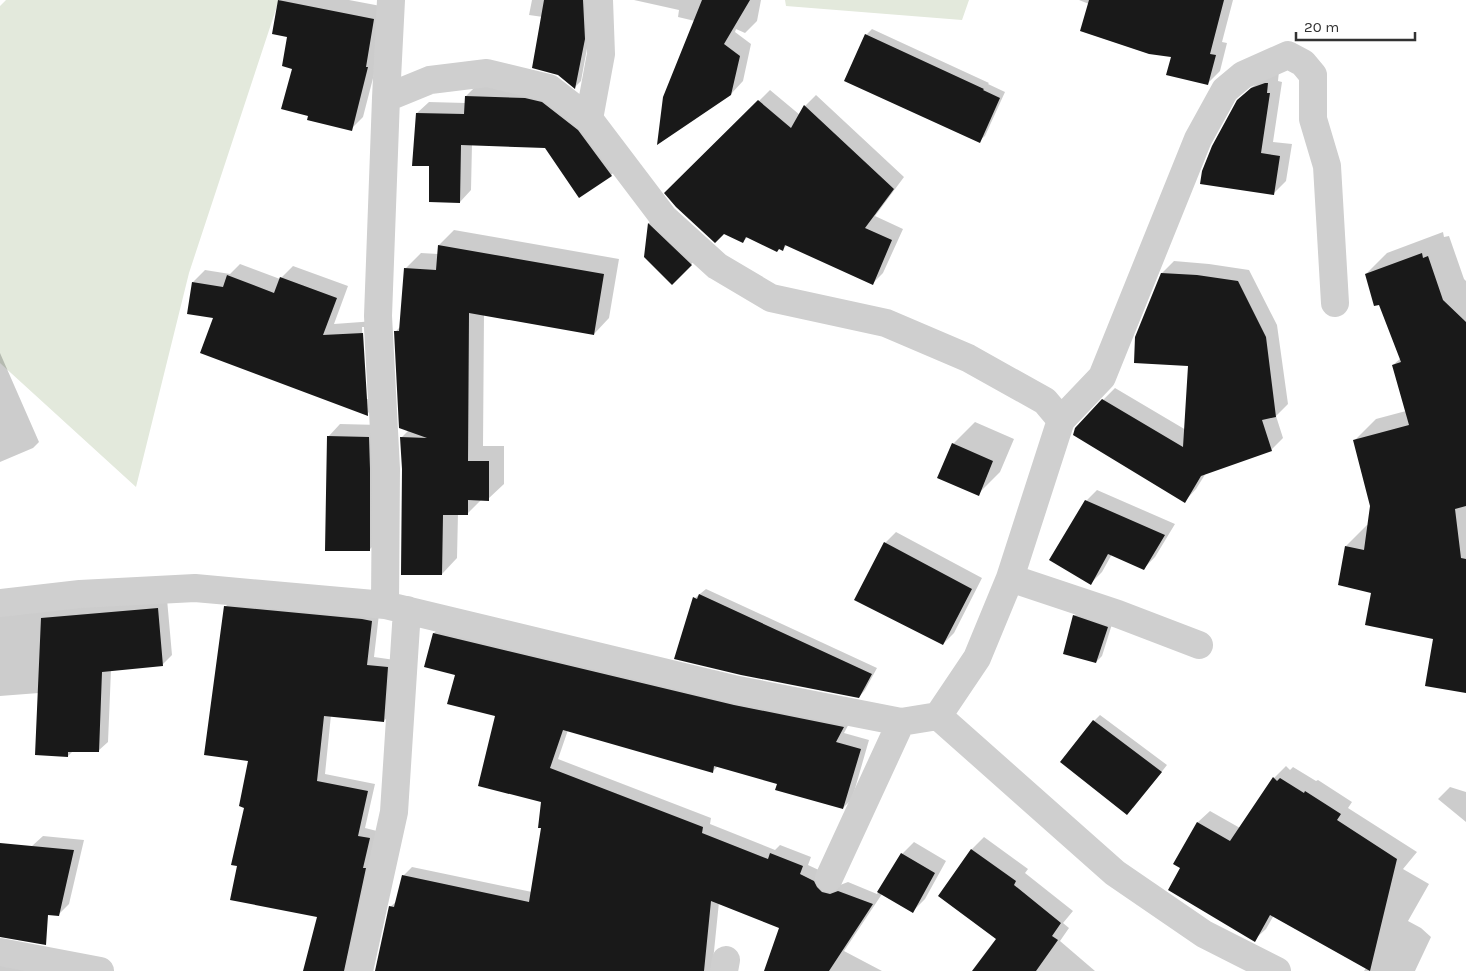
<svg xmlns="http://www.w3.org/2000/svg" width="1466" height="971" font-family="Karla,sans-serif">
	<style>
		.green { fill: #e3e9dc }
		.shadow { fill: #0003; fill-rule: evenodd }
		.building { fill: #191919 }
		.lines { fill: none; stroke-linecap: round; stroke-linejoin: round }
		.street { stroke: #cfcfcf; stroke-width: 28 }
	</style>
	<rect width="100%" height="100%" fill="#fff"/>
	<path class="green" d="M6 0H279L189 273 136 487 0 363V6Z
		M785 0H969L962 20 786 6Z"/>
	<path class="shadow" d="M280 0H349L386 7 379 55 363 117 351 129 310 115 294 68Z
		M532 0H589L590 32 581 81 575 87 543 17 529 15Z
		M634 0H761L757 21 745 33 736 29 735 32 751 44 743 81 731 94 695 21 678 17 679 10Z
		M1079 0H1233L1222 42 1227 43 1220 71 1208 83 1172 56 1089 4Z
		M872 29 989 83 988 84 1005 92 985 136 979 141 866 35Z
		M1279 71 1278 81 1282 82 1273 142 1292 144 1286 181 1274 193 1201 183 1251 88 1265 77Z
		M477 85 537 87 623 163 611 175 579 196 546 146 472 144 471 190 460 202 430 165 417 113 429 102 466 103V96Z
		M770 90 800 115 805 106 816 95 904 177 875 216 903 229 883 273 872 284 787 245 783 249 748 237 743 241 666 193Z
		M661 211 703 252 672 284 645 257 649 223Z
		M454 230 619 259 609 318 594 334 484 315 483 446H504V484L488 499H482L468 513H458L457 558 442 574 403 469 401 438 409 430 396 331 401 326 405 269 421 253 438 254 439 245Z
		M1443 232 1444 237 1449 236 1464 279 1466 281V692L1434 638 1373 592 1346 546 1367 525 1369 526 1372 506 1355 440 1376 419 1406 411 1393 365 1401 358 1380 303 1366 274 1387 253Z
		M1174 261 1209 264 1249 270 1277 325 1288 404 1276 416 1283 438 1271 450 1206 473 1196 489 1185 501 1103 400 1115 388 1186 430 1190 365 1162 273Z
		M240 264 280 279 293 266 348 286 334 324 375 321 379 402 367 414 215 317 189 313 193 282 205 270 230 274ZM362 327H364L368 399H365Z
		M0 353 39 442 33 448 0 462Z
		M975 422 1014 439 1000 472 978 494 953 444Z
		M340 424 380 425 381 538 369 550 328 437Z
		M1097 490 1175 524 1155 557 1144 568 1112 554 1102 572 1091 583 1086 501Z
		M896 532 982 578 954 633 943 644 885 543Z
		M706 589 877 668 865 690 859 697 695 598Z
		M167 599 172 655 162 665 111 670 108 742 98 751H73L68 756 39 693 0 696V612Z
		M233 599 379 614 374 657 395 660 391 713 384 721 331 715 325 774 375 784 365 828 377 831 348 971H329L319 916 239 865 249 760 225 607Z
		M1080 610 1113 621 1102 656 1096 662 1074 616Z
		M443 624 852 718 844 733 869 740 852 799 843 808 778 783 718 766 713 771 568 730 558 759 711 818 710 824 775 850 780 845 811 857 808 865 823 872 840 885 848 882 877 894 902 854 914 842 946 861 925 899 913 911 882 894 844 951 882 971H765L781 927 719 902 712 971H376L390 907 397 901 403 876 412 867 532 892 543 826 542 801 497 715 456 674 426 666 434 633Z
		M1100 715 1167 765 1133 808 1094 721Z
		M1286 766 1290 770 1293 767 1316 781 1318 780 1352 802 1348 808 1417 852 1403 869 1429 884 1408 921 1421 928 1431 937 1415 971H1364L1366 968 1274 915 1266 929 1254 940 1182 868 1175 863 1198 822 1210 811 1240 828 1274 778Z
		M1450 787 1466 792V822L1438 799Z
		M43 836 84 840 69 904 58 915 32 846Z
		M984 837 1028 869 1025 873 1073 911 1063 923 1069 928 1060 941 1095 971H991L997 938 939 896 972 849Z
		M0 955 73 971H0Z"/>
	<path class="building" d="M278 0 374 19 366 67H368L352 131 307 120 308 116 281 109 292 69 282 66 287 37 272 34Z
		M544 0H583L585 39 575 89 558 75 532 68Z
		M702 0H750L724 44 740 56 731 95 657 145 663 97Z
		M1089 0H1224L1210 54 1216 55 1208 85 1166 75 1171 57 1149 54 1080 31Z
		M865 34 984 89 983 90 1000 98 980 143 844 81Z
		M1265 83H1268L1267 93H1270L1261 153 1280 156 1274 195 1200 184 1202 171 1212 146 1237 100 1251 88Z
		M465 96 525 98 542 102 578 130 612 176 579 198 545 148 461 145 460 203 429 202V166H412L416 113 464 114Z
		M758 100 791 128 804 105 894 189 865 228 892 240 873 285 785 245 783 251 779 249 777 252 746 237 743 243 724 234 715 243 676 207 664 193Z
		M648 223 692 265 672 285 644 257Z
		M438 245 604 274 594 335 469 313 468 461H489V501L468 500V515H443L442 575H401L402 469 400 437 427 438 399 428 394 331H399L404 268 436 270Z
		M1422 253 1423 258 1428 256 1443 300 1466 322V506L1455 509 1461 558 1466 559V693L1425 686 1433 639 1365 625 1371 593 1338 585 1345 546 1364 550 1370 506 1353 440 1409 425 1392 365 1401 362 1379 305 1374 306 1365 274Z
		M1161 273 1197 275 1238 281 1266 337 1276 417 1262 420 1272 451 1201 476 1185 503 1073 435 1075 428 1102 399 1183 447 1188 366 1134 363 1135 337Z
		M227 275 274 293 280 277 337 298 323 335 363 333 368 416 200 353 213 318 187 314 192 282 223 287Z
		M327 436 369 437 370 469V551H325Z
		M952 443 993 461 979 496 937 478Z
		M1085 500 1165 535 1144 570 1108 554 1091 585 1049 560Z
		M884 542 972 589 943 645 854 600Z
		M699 594 872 674 859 698 741 675 674 659 693 597 697 599Z
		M224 606 362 619 372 621 367 665 388 667 384 722 324 716 317 781 368 791 358 836 370 838 363 868H366L344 971H303L317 917 230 900 237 866 231 865 244 808 239 806 248 761 204 755Z
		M158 608 163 666 102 672 99 752H68V757L35 755 41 618Z
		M1073 615 1108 627 1096 663 1063 654Z
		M433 633 734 705 844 727 836 742 861 749 843 809 775 790 777 784 714 766 713 773 563 730 550 768 703 827 702 833 768 859 770 853 803 866 800 874 814 881 817 887 822 892 830 894 838 891 873 904 829 971H764L779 928 711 901 704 971H375L389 906 394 907 402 875 529 902 541 828H538L541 802 478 786 495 716 447 704 455 675 424 667Z
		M1093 720 1162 772 1127 815 1060 762Z
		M1273 777 1277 781 1280 778 1304 793 1305 791 1341 814 1337 820 1397 859 1370 971 1270 915 1255 942 1168 890 1180 868 1173 864 1197 822 1230 841Z
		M0 843 74 850 59 916 48 915 46 945 0 937Z
		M971 849 1016 881 1014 885 1061 923 1052 936 1058 940 1036 971H972L996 939 938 896Z
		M901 853 935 873 913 913 877 892Z"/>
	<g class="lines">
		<path class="street" d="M386 98 391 0
			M589 119 601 54 599 0
			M1061 420 1102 377 1198 139 1225 90 1243 75 1288 55 1303 63 1313 75V119L1327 166 1335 303
			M1010 578 1118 614 1199 645
			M0 603 80 594 195 588 385 605 738 690 901 722 938 716 977 658 1010 578 1061 420 1045 401 968 358 886 323 771 298 717 266 664 218 589 119 549 88 487 73 430 80 386 98 378 316 386 469 385 605
			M938 716 1115 873 1204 934 1277 971
			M829 878 901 722
			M0 952 100 971
			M359 971 394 812 407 610
			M724 971 726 960"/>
	</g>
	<path d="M1296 32v8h119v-8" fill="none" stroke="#323232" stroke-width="2.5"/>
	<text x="1304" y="32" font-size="15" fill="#323232" stroke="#ffffff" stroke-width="4" paint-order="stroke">20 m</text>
</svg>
